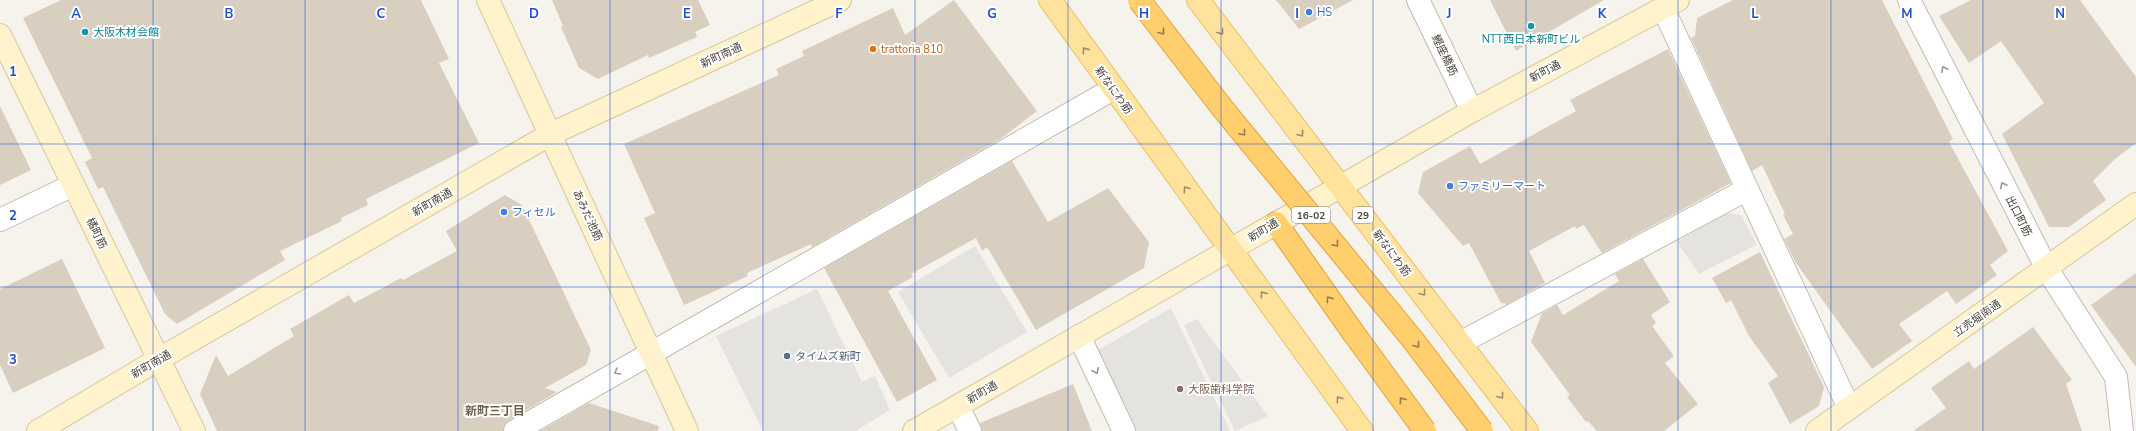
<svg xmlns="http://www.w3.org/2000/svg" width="2136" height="431" font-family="'Nunito Sans','Noto Sans JP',sans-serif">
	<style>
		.parking { fill: #e5e3e0 }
		.building { fill: #d8cfc1 }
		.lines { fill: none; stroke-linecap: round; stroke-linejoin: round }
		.street-casing { stroke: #c2bbae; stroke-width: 24 }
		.secondary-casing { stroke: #d6c79b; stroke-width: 24 }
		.primary-casing { stroke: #e6c16a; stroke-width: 24 }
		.highway-casing { stroke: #e0a43c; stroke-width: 24 }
		.street { stroke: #fff; stroke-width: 22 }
		.secondary { stroke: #fff3cd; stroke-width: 22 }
		.primary { stroke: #ffe39c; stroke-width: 22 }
		.highway { stroke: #ffcf6e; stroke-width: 22 }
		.highway-bridge-casing { stroke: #e0a43c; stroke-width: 24; stroke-linecap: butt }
		.highway-bridge { stroke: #ffcf6e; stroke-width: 22 }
		.oneway { stroke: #937c4e }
		.oneway2 { stroke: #9c8c66 }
		.oneway3 { stroke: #9c9892 }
		.grid { fill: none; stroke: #1d4ed8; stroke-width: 1; stroke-opacity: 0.55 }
		.shop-dot { fill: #3f7fe0; stroke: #fff; stroke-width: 1.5 }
		.culture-dot { fill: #0f9aa8; stroke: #fff; stroke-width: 1.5 }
		.food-dot { fill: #e8710a; stroke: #fff; stroke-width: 1.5 }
		.service-dot { fill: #5c6f8a; stroke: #fff; stroke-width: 1.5 }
		.education-dot { fill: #8d6e63; stroke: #fff; stroke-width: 1.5 }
		.labels { text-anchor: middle; stroke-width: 4; stroke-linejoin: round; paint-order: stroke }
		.shield { fill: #fff; stroke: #817c74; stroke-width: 1 }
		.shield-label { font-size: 10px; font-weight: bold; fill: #4b4439 }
		.shop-label { font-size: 11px; fill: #366cbe; stroke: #fff; text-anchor: start }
		.culture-label { font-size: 11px; fill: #0d838f; stroke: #fff; text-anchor: start }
		.food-label { font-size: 11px; fill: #c56008; stroke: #fff; text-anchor: start }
		.street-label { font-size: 11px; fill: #4b4439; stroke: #fff }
		.service-label { font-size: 11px; fill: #4e5e75; stroke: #fff; text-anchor: start }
		.education-label { font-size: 11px; fill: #785e54; stroke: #fff; text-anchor: start }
		.neighbourhood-label { font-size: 12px; font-weight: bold; fill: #6e6250; stroke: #fff }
		.grid-label { font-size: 13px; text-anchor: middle; font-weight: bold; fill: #1d4ed8; stroke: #fff; stroke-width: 4; stroke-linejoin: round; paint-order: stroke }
	</style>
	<rect width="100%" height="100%" fill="#f6f3ec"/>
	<path class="parking" d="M1725 213 1741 215 1757 245 1699 274 1677 242Z
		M975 246 1027 332 949 378 898 292Z
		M817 289 862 382 875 376 890 410 855 431H763L716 336Z
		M1171 308 1230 431H1133L1095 352Z
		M1197 319 1268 416 1235 431 1184 325Z"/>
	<path class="building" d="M61 0H421L449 59 439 63 479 143 366 199 368 205 341 218 342 221 280 251 285 260 177 324 165 314 103 187 98 189 85 162 92 158 23 18Z
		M552 0H698L710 25 695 32 697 37 649 58 648 55 598 79 579 68 561 27 563 26Z
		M954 0 1037 111 1000 139 812 247 811 244 747 273 748 276 684 305 644 218 655 213 624 144 779 75 776 69 804 56 802 51 893 8 905 35Z
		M1276 0H1353L1299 29Z
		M1490 0H1604L1516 51Z
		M1733 0H1882L1953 139 1949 142 2008 251 1990 265 1997 275 1956 304 1947 291 1899 324 1912 341 1872 369 1796 263 1784 239 1793 234 1783 215 1785 214 1762 165 1752 171 1691 38 1695 36 1697 18Z
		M1971 0H2080L2136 77V143L2115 159 2093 181 2106 200 2069 227H2049L2002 134 2044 103 2001 41 1969 63 1939 16Z
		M1668 49 1731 183 1602 253 1584 225 1576 229 1575 226 1529 251 1545 283 1507 304 1501 303 1469 243 1463 246 1418 193 1423 172 1470 146 1480 164 1576 111 1570 100Z
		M0 106 31 170 0 185Z
		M1012 161 1048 222 1108 188 1149 242 1144 268 1036 330 987 247 982 251 976 238 911 274 913 277 888 291 937 380 897 402 824 268Z
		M505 195 522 205 591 350 586 365 545 388 557 392 509 420 504 425 503 431H217L200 394 216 355 228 376 294 336 290 329 349 295 354 303 401 278 403 280 457 251 446 231Z
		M1760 252 1824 387 1819 406 1790 424 1768 383 1778 376 1749 336 1731 300 1726 303 1712 278Z
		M62 259 105 348 13 393 0 365V289Z
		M1643 259 1670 302 1651 315 1656 323 1652 326 1674 356 1665 363 1698 404 1664 431H1597L1588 421 1586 422 1567 397 1570 395 1531 342 1542 313 1557 305 1563 315 1619 281 1615 274Z
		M2136 273V367L2091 305Z
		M2033 327 2072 380 2066 384 2082 431H1913L1946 408 1931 388 1969 361 1974 369Z
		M1073 384 1092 431H982L980 423Z
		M589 403 659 426 658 431H540Z"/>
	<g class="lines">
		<g class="street-casing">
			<path id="street" d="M1418 0 1472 111
				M1909 0 2047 269 2116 377 2122 431
				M1663 8 1849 408
				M0 220 73 185
				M1079 336 1124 431
				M1460 343 1746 190
				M958 406 970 431
				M515 431 1113 89"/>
		</g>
		<g class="secondary-casing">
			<path id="secondary" d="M488 0 687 431
				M0 35 194 431
				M38 431 159 359 551 134 840 0
				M914 431 1472 111 1678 0
				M1817 431 2136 204"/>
		</g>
		<g class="primary-casing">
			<path id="primary" d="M1050 0 1362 431
				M1198 0 1527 431"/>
		</g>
		<g class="highway-casing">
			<path id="highway" d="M1276 223 1352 331"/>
		</g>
		<use href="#street" class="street"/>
		<use href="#secondary" class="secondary"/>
		<use href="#primary" class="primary"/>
		<use href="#highway" class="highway"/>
		<g class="highway-bridge-casing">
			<path id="highway-bridge" d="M1139 0 1223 109 1413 340 1482 431
				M1352 331 1425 431"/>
		</g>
		<use href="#highway-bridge" class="highway-bridge"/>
	</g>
	<defs><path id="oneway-chevron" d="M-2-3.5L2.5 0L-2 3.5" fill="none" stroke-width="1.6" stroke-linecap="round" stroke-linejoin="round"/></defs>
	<g class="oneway">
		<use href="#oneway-chevron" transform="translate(1162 32) rotate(52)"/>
		<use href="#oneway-chevron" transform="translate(1243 133) rotate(50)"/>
		<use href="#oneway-chevron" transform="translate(1336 244) rotate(50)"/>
		<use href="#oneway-chevron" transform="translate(1329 299) rotate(-125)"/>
		<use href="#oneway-chevron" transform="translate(1417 345) rotate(53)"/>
		<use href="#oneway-chevron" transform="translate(1402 400) rotate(-126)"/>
	</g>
	<g class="oneway2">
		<use href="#oneway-chevron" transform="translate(1221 32) rotate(53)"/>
		<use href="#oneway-chevron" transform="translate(1085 50) rotate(-125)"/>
		<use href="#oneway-chevron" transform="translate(1301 134) rotate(52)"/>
		<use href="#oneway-chevron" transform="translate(1186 189) rotate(-126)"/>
		<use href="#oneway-chevron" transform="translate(1423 293) rotate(53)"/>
		<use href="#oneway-chevron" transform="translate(1263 294) rotate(-126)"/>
		<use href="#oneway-chevron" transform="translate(1501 396) rotate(53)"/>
		<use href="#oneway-chevron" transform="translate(1339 399) rotate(-126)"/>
	</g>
	<g class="oneway3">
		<use href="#oneway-chevron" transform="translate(1944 69) rotate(-117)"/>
		<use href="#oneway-chevron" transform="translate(2003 185) rotate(-117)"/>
		<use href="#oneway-chevron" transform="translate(1096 371) rotate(65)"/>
		<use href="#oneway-chevron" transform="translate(617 372) rotate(150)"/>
	</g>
	<path class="grid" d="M153 0V431M305 0V431M458 0V431M610 0V431M763 0V431M915 0V431M1068 0V431M1221 0V431M1373 0V431M1526 0V431M1678 0V431M1831 0V431M1983 0V431M0 144H2136M0 287H2136"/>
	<g class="shop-dot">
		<circle cx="1309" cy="12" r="4"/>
		<circle cx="1450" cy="186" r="4"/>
		<circle cx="504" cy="212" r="4"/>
	</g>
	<g class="culture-dot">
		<circle cx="1531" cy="26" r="4"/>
		<circle cx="85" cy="32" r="4"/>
	</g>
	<circle class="food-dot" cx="873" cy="49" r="4"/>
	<circle class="service-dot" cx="787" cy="356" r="4"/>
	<circle class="education-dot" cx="1180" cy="389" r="4"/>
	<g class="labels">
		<g class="shield">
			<rect x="1292" y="207" width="38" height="16" rx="3"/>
			<rect x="1353" y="207" width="20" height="16" rx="3"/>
		</g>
		<g class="shield-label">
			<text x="1311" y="219">16-02</text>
			<text x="1363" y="219">29</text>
		</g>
		<g class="shop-label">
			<text x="1317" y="16">HS</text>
			<text x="1458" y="190">ファミリーマート</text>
			<text x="512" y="216">フィセル</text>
		</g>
		<g class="culture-label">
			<text x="93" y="36">大阪木材会館</text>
			<text x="1531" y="43" text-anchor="middle">NTT西日本新町ビル</text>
		</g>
		<g class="food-label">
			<text x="881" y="53">trattoria 810</text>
		</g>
		<g class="street-label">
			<text transform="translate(721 55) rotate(-25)" y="4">新町南通</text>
			<text transform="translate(1445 55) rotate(64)" y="4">鰹座橋筋</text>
			<text transform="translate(1545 71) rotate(-28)" y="4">新町通</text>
			<text transform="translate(1114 90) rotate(54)" y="4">新なにわ筋</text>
			<text transform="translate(432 202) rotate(-30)" y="4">新町南通</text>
			<text transform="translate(588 215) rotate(65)" y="4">あみだ池筋</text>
			<text transform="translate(2019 216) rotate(63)" y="4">出口町筋</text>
			<text transform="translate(1263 230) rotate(-31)" y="4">新町通</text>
			<text transform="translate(97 233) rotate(64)" y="4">橘町筋</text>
			<text transform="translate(1392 253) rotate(53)" y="4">新なにわ筋</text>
			<text transform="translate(1977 318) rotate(-35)" y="4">立売堀南通</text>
			<text transform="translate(151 364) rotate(-30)" y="4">新町南通</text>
			<text transform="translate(982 392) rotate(-30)" y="4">新町通</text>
		</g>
		<g class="service-label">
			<text x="795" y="360">タイムズ新町</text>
		</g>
		<g class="education-label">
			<text x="1188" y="393">大阪歯科学院</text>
		</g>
		<g class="neighbourhood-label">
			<text x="495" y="415">新町三丁目</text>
		</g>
	</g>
	<g class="grid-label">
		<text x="76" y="18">A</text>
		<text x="229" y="18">B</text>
		<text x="381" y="18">C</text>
		<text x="534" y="18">D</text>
		<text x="687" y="18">E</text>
		<text x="839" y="18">F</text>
		<text x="992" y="18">G</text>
		<text x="1144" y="18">H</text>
		<text x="1297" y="18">I</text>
		<text x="1449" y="18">J</text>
		<text x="1602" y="18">K</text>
		<text x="1755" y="18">L</text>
		<text x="1907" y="18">M</text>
		<text x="2060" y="18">N</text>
		<text x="13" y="76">1</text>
		<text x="13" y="220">2</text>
		<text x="13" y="364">3</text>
	</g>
</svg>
